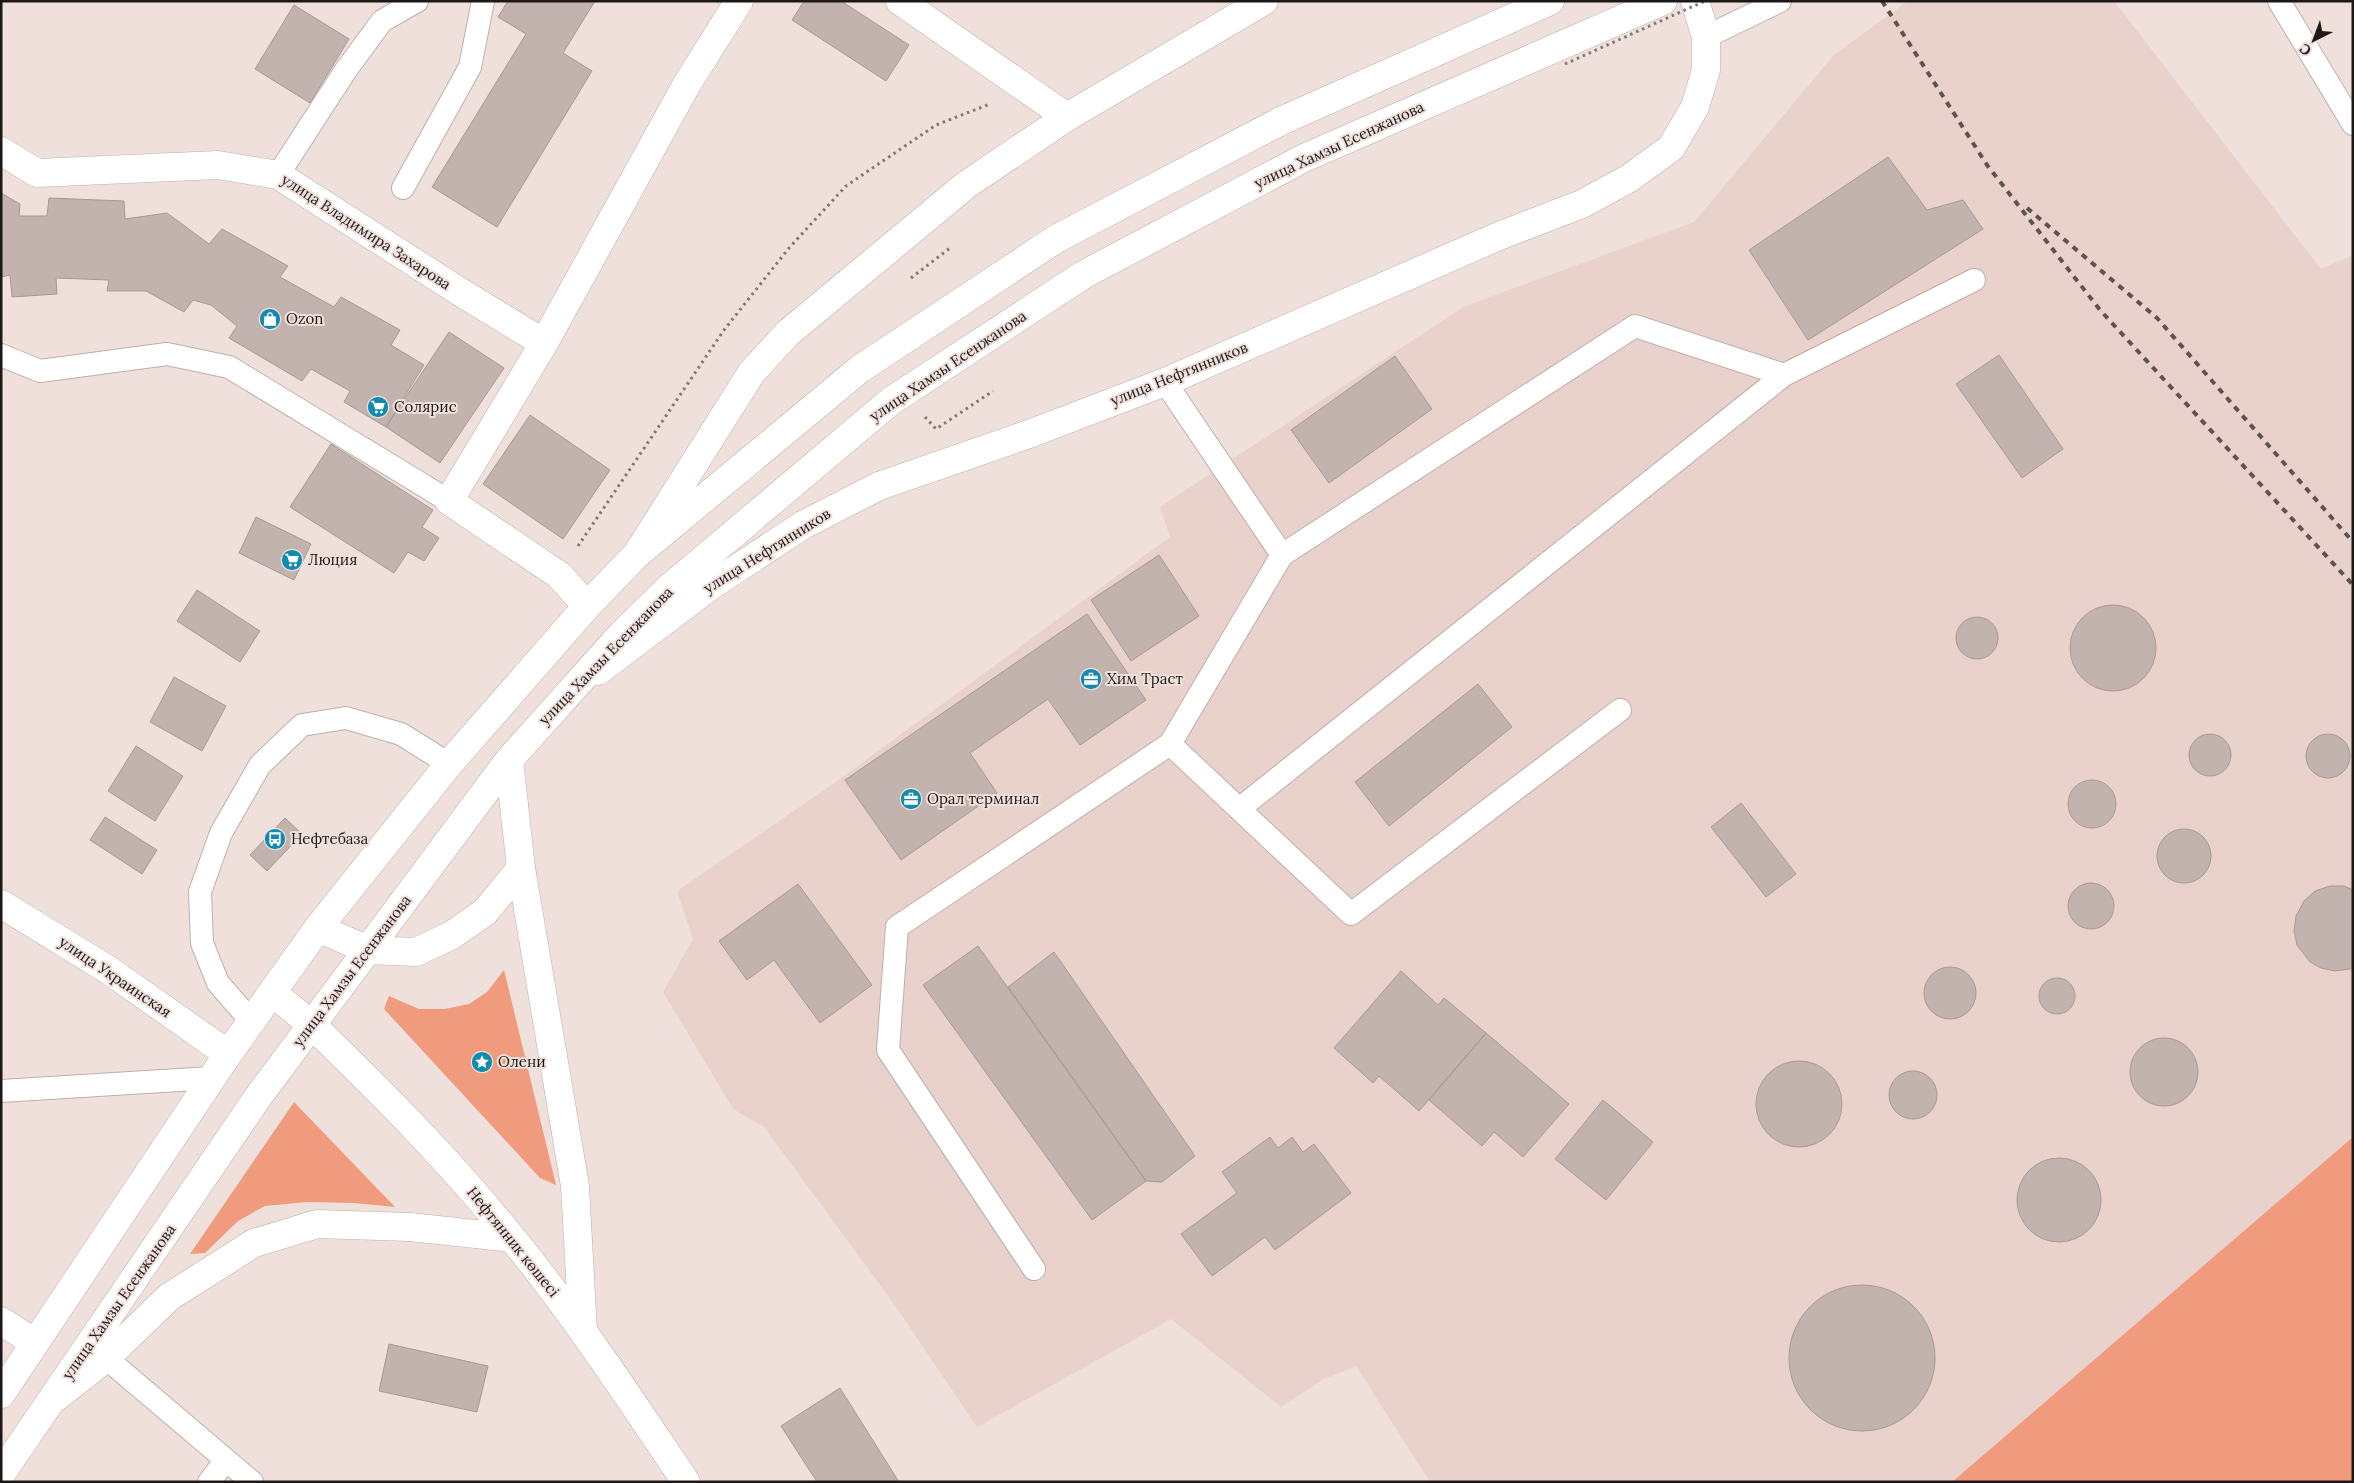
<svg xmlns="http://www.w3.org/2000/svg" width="2354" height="1483" font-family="Lora,serif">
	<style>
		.built { fill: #e9d2cb }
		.green { fill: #f09b7e }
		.building { fill: #c2b3af; stroke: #a79994 }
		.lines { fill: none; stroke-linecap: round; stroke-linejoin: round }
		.service-casing { stroke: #bdafaa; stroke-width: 24 }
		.minor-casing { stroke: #bdafaa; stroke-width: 29 }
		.tertiary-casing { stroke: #bdafaa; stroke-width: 29 }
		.secondary-casing { stroke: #bdafaa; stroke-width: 29 }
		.primary-casing { stroke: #bdafaa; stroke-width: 29 }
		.path { stroke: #817774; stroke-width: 3; stroke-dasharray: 2.5 4; stroke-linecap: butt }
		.service { stroke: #fff; stroke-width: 22 }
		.minor { stroke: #fff; stroke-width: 28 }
		.tertiary { stroke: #fff; stroke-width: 28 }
		.secondary { stroke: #fff; stroke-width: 28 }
		.primary { stroke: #fff; stroke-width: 28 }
		.rail { stroke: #5d5452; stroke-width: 4; stroke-dasharray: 6 6; stroke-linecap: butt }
		.path-bridge { stroke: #817774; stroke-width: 3; stroke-dasharray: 2.5 4; stroke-linecap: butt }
		.labels { text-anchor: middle; stroke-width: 4; stroke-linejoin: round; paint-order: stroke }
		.street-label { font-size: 15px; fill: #1d1716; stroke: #efe0db }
		.poi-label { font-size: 15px; fill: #1d1716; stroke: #efe0db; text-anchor: start }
	</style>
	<rect width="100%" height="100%" fill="#efe0db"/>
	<path class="built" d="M1908 1H2114L2321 269 2353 255V1137L1952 1482H1430L1356 1366 1324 1379 1281 1407 1171 1319 977 1427 894 1304 764 1127 733 1109 663 992 693 939 677 891 833 784 1170 537 1160 507 1463 307 1694 222 1834 55Z"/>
	<path class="green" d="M504 970 556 1185 540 1178 384 1009 389 996 419 1009H445L469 1004 487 992Z
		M294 1102 395 1207 354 1203 307 1202 265 1206 238 1221 205 1253 190 1254Z
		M2353 1137V1482H1952Z"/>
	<path class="building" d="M508 1H595L563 53 592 71 497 227 432 187 526 34 498 17Z
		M804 1H841L909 45 886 81 792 20Z
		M294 5 349 39 310 103 255 69Z
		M1888 157 1927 210 1963 200 1983 229 1808 340 1749 250Z
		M1 193 20 204 19 216H47L49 198 124 201 125 219 167 213 209 244 222 229 288 266 280 277 334 307 341 297 400 330 391 345 424 365 386 427 344 402 350 391 311 369 302 381 229 338 237 326 211 305 193 300 184 312 146 291H107L109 280 56 278 57 294 12 297 10 275 1 277Z
		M449 332 504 368 440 463 386 427Z
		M1999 355 2063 449 2022 478 1956 384Z
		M1395 356 1432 409 1329 483 1291 430Z
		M530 415 610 470 563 539 483 484Z
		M331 444 433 510 422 527 439 538 424 561 408 552 394 573 290 507Z
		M256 517 311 544 294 580 239 553Z
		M1159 555 1199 616 1131 661 1091 600Z
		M197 590 260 631 240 662 177 621Z
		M2070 648a43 43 0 1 1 86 0a43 43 0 1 1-86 0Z
		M1087 614 1146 700 1080 745 1048 699 970 753 997 793 901 860 845 780Z
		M1956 638a21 21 0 1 1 42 0a21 21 0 1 1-42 0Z
		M174 677 226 706 202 751 150 722Z
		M1478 684 1512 727 1389 826 1355 782Z
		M2306 756a22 22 0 1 1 44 0a22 22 0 1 1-44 0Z
		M2189 755a21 21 0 1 1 42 0a21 21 0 1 1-42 0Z
		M136 746 183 776 155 821 108 791Z
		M2068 804a24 24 0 1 1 48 0a24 24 0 1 1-48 0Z
		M1741 803 1796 874 1766 897 1711 827Z
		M105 817 157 850 142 874 90 840Z
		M285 818 302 834 267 871 250 855Z
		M2157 856a27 27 0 1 1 54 0a27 27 0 1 1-54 0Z
		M2068 906a23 23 0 1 1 46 0a23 23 0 1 1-46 0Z
		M798 884 872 985 820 1023 774 960 747 980 719 941Z
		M2330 886H2344L2353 890V967L2350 969 2335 971 2321 968 2310 962 2297 945 2294 931 2296 916 2304 901 2315 891Z
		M978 946 1146 1181 1092 1220 923 985Z
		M1054 952 1195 1156 1162 1182 1146 1181 1008 987Z
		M1924 993a26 26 0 1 1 52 0a26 26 0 1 1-52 0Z
		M1401 971 1438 1005 1444 998 1486 1033 1419 1111 1379 1076 1373 1083 1334 1048Z
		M2039 996a18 18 0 1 1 36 0a18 18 0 1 1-36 0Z
		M1486 1033 1569 1104 1523 1157 1494 1132 1482 1146 1429 1100Z
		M2130 1072a34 34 0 1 1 68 0a34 34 0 1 1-68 0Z
		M1756 1104a43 43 0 1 1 86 0a43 43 0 1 1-86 0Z
		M1889 1095a24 24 0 1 1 48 0a24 24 0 1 1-48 0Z
		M1603 1100 1653 1142 1606 1200 1555 1159Z
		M1270 1137 1278 1148 1292 1137 1303 1152 1314 1144 1351 1193 1275 1250 1265 1237 1212 1276 1181 1234 1237 1193 1222 1172Z
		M2017 1200a42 42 0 1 1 84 0a42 42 0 1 1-84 0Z
		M1789 1358a73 73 0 1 1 146 0a73 73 0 1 1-146 0Z
		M389 1344 488 1366 477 1412 379 1391Z
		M840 1388 899 1482H817L781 1426Z"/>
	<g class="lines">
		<g class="service-casing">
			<path id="service" d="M2279 1 2353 124
				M1706 37 1780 1
				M278 175 346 70 382 21 417 1
				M403 188 470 67 483 1
				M1 355 40 371 167 354 229 367 449 501
				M1282 555 1635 326 1784 375 1974 280
				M1170 744 1351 914 1620 710
				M1239 809 1784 375
				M252 1022 218 983 202 943 200 892 221 833 260 765 302 725 346 718 401 734 449 764
				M1 1091 211 1078
				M1034 1269 888 1050 897 927 1170 744 1282 555 1165 382
				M106 1358 252 1482
				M209 1482 226 1460"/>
		</g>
		<g class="minor-casing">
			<path id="minor" d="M900 1 1067 117
				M1 151 37 173 218 165 278 175 457 290 544 343
				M587 606 559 575 449 501 544 343 687 84 739 1
				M1 904 107 969 228 1054
				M1 1321 35 1343"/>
		</g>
		<g class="tertiary-casing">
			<path id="tertiary" d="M639 551 752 372 788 333 966 185 1067 117 1264 1
				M598 671 709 587 803 525 879 486 1029 434 1165 382 1499 236 1582 204 1628 179 1671 148 1695 107 1706 70V37L1695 1"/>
		</g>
		<g class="secondary-casing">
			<path id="secondary" d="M521 868 575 1186 583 1331
				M312 1025C382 1093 451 1162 512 1238 575 1315 630 1399 686 1482
				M55 1398 106 1358 169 1297 254 1243 317 1224 410 1227 512 1238"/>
		</g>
		<g class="primary-casing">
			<path id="primary" d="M318 928 368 950 416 952 452 935 485 912 521 868 509 760
				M273 993 312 1025
				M1 1394 228 1054 318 928 449 764 587 606 636 555 860 369 1056 239 1281 121 1550 1
				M1 1474 258 1097 509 760 621 635 668 589 891 401 1083 275 1304 158 1663 1"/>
		</g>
		<path class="path" d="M911 278 950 248
			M925 417 936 429 993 391
			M578 546 724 330 789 248 846 186 936 125 990 104"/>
		<use href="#service" class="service"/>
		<use href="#minor" class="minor"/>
		<use href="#tertiary" class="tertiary"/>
		<use href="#secondary" class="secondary"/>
		<use href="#primary" class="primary"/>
		<path class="rail" d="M1882 1 1987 165 2100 310 2353 585
			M2027 208 2157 318 2353 542"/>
		<path class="path-bridge" d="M1565 64 1705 1"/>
	</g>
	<defs>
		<g id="shop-disc" transform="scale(1.125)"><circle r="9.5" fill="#138bae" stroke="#efe0db"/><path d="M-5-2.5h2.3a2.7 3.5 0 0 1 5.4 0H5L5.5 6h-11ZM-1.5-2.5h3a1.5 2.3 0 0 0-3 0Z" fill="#fff"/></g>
		<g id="supermarket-disc" transform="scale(1.125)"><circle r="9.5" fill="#138bae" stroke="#efe0db"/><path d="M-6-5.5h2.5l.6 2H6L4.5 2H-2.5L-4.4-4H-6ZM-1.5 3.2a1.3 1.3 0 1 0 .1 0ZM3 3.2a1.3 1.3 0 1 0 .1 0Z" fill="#fff"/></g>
		<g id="office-disc" transform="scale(1.125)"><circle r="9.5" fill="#138bae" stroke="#efe0db"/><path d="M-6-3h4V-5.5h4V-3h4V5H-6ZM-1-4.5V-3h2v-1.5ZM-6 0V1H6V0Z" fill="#fff"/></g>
		<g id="bus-disc" transform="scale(1.125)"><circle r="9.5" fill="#138bae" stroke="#efe0db"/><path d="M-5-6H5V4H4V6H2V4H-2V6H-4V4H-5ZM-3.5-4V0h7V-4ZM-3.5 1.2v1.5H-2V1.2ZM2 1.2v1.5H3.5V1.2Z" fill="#fff"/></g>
		<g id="sight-disc" transform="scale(1.125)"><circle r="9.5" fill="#138bae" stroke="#efe0db"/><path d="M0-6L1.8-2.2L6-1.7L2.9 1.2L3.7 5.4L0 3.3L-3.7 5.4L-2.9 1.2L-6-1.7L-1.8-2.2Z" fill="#fff"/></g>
	</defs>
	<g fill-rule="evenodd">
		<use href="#shop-disc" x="270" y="319"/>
		<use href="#supermarket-disc" x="378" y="407"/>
		<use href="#supermarket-disc" x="292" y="560"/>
		<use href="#office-disc" x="1091" y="679"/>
		<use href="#office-disc" x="911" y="799"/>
		<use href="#bus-disc" x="275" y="839"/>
		<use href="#sight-disc" x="482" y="1062"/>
	</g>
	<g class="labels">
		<g class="street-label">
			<text transform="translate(1339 145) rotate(-25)" y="5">улица Хамзы Есенжанова</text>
			<text transform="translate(366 232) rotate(33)" y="5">улица Владимира Захарова</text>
			<text transform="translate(948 366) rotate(-34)" y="5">улица Хамзы Есенжанова</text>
			<text transform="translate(1179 374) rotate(-22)" y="5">улица Нефтянников</text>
			<text transform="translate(767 551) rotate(-32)" y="5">улица Нефтянников</text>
			<text transform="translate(606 656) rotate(-46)" y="5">улица Хамзы Есенжанова</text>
			<text transform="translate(352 971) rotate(-53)" y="5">улица Хамзы Есенжанова</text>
			<text transform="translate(115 977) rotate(34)" y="5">улица Украинская</text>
			<text transform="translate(513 1242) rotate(51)" y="5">Нефтянник көшесі</text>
			<text transform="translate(119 1302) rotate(-55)" y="5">улица Хамзы Есенжанова</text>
		</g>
		<g class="poi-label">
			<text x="286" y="324">Ozon</text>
			<text x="394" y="412">Солярис</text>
			<text x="308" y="565">Люция</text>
			<text x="1107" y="684">Хим Траст</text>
			<text x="927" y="804">Орал терминал</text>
			<text x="291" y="844">Нефтебаза</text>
			<text x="498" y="1067">Олени</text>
		</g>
	</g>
	<rect width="2354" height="1483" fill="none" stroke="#1d1716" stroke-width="5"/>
	<g transform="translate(2314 40) rotate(222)" stroke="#efe0db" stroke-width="4" paint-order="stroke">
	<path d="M0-4L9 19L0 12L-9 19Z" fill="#1d1716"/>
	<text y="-8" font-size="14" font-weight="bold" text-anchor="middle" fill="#1d1716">С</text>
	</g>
</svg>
